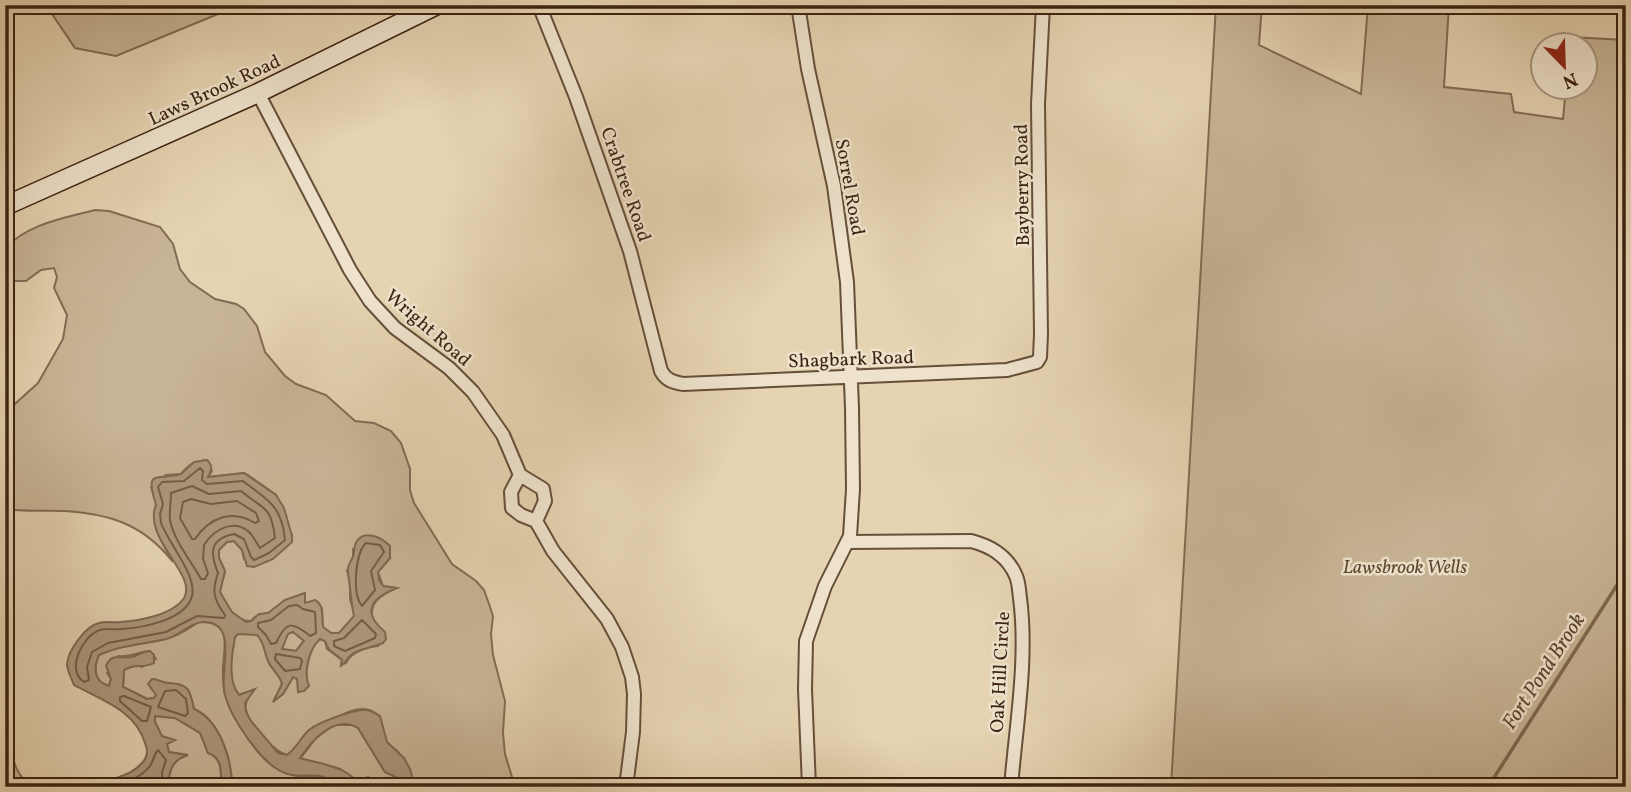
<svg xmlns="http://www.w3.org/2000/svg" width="1631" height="792" font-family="Vollkorn,serif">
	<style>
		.green { fill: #c8b596; stroke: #826c54; stroke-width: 2 }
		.water { fill: #ac977b; stroke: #7f6951; stroke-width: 2; fill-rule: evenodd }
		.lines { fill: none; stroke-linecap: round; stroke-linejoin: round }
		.shore { stroke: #745d46; stroke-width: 2 }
		.stream { stroke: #7f6951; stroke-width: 3.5 }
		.street-casing { stroke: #664f39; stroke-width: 16 }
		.secondary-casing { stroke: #3c2311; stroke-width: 21 }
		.street { stroke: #eee2cc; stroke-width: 12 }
		.secondary { stroke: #eee2cc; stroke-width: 18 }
		.labels { text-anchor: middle; stroke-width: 5; stroke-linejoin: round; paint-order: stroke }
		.street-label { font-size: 19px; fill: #3c2311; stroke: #eee2cc }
		.park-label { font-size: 19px; font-style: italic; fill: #5f4832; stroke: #eee2cc }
		.water-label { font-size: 21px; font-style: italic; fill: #5e4631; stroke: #eee2cc }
	</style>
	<rect width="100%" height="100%" fill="#e5d3b1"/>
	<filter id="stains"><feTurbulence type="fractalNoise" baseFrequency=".00286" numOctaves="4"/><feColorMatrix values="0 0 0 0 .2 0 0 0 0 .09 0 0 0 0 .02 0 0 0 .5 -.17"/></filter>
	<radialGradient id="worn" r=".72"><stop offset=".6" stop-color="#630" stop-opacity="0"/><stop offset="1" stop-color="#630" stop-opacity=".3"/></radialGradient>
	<path class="green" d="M46 5H240L116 56 75 48Z
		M1216 5H1262L1259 45 1361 94 1368 5H1449L1444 87 1511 94 1514 112 1563 119 1566 88H1586V46L1569 45 1570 37 1626 40V787H1171Z
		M95 210 109 211 160 227 173 244 180 269 190 282 215 299 236 304 244 309 257 326 265 352 285 376 296 384 326 395 355 421 374 423 391 431 401 443 410 469V490L414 503 452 564 476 581 484 590 489 604 493 616 491 634 493 655 505 701 503 733 505 754 515 787H415C411 774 407 764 399 753 396 749 390 746 387 742 380 733 386 721 375 713 351 695 304 743 287 755 274 752 251 726 247 713 244 706 246 702 249 696L244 693 239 695C226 680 232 654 235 637L238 634H257C265 643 264 653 269 663 273 671 280 675 282 684L275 699 283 694 293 677 297 678 299 684 306 681C306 668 309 648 320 639L325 641 327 649 342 660 341 665 346 663C351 652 366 647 378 646 374 615 360 604 396 588L383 586 378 572 390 558 353 549V557L347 571 350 579V599L355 616 339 633H331L323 627 322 608 305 603V594C287 598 285 605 270 612 262 616 257 613 251 621 237 622 219 602 220 588 221 582 225 577 225 571L219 558V550L227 542 234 541 242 550 244 559 292 536 276 495 248 475 244 473 208 477 212 471 207 460C195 461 188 465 181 474L166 475 151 487 157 505C148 525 164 545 173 562 144 525 111 514 65 511 45 510 25 512 5 509V413L38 383 63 339 67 315 54 288 57 277 54 268 41 270 26 281H6L5 249C26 224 65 218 95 210Z
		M199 622C233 621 224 645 223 668 222 683 224 696 231 710 244 733 263 769 292 775 310 779 322 769 336 787H232C232 761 220 720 194 709 188 681 186 687 161 682L155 690 157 695 154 698 147 699 123 687 124 670 136 665 142 667 156 659 150 651C136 651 135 658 118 656L107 673 111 679 109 686C94 682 93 668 99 655 121 644 146 645 169 638 180 635 189 628 199 622Z
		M293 632 304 640 296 651 282 649 287 634Z
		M155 716 175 718 200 733 208 753C223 758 221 773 221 787H166L168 786C169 771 172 760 187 755L169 752 166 744 174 740 162 737 155 722Z
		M334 725H353L358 728 385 772 400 779 407 787H380L368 777 358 782 340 769 300 759 316 738Z
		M5 729C12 751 12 773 32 787H5Z"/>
	<path class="water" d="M207 460C214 467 211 470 208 477L244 473 276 495 284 508 292 536V542L273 559 254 567 247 566 242 550 234 541 227 542 219 550V558L225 571 220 592 232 612 246 622 251 621 259 614 268 613 285 600 305 593V603L315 600C325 605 321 617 323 627L331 633H339L354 616C351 601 350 587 348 572 347 565 350 563 353 557 355 552 353 547 357 541 365 529 382 538 390 546V558L378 572 379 580 383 586 397 588C371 598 361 612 385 632L386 639 383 643C373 648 357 648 349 657 346 660 344 664 341 666L342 660C334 652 329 653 325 641L320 639C309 649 303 672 309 686L304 691 298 692 297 679 293 677 283 694 273 702 282 684C280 675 273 671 269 663 264 653 265 643 257 635L238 634 235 637C232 654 227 680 239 695L255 689 245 703 246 712 251 721 278 753 287 755C297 748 300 738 309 730 317 723 354 709 365 710 371 710 375 713 380 716L387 742 404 758 410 769 415 787H407L400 779 385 772 358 728C335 714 312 740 300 758 320 764 350 766 360 787H336C322 769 311 778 292 775 280 773 269 764 261 755 247 739 230 715 225 695 218 673 240 624 205 622 192 621 179 636 166 639 144 644 120 645 99 655 93 668 94 682 109 686L111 679 106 666C112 652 121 659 132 657 140 655 142 651 150 651L154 655V663C144 669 134 663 124 670L123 687 147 699 154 698 156 695 148 684 152 679C159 679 162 683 169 683 190 684 190 691 194 709 220 720 232 760 232 787H221C221 773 223 758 208 753L200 733 175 718 155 716V722L162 736 175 740 167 744 169 752 188 755C172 760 169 770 168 786L153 787 149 784 141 787H99C113 776 130 777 142 763 148 757 148 750 145 743 135 710 101 700 74 685 72 679 67 671 67 664 68 651 85 626 99 623 105 621 113 623 120 622 138 621 173 615 184 598 198 575 142 538 156 505 145 468 155 481 181 474L194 462ZM293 632 304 641 296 651 282 649 288 634Z"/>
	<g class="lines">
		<path class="shore" d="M200 468 203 471 202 480 207 484 243 481C267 500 282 505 285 540L269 553 254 560 251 557 244 539 234 534C209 539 210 553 218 573 212 590 213 599 225 615L224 618 197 616 166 632 108 643 92 652 87 667 89 680 84 682C65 670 83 635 100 630 106 628 115 630 121 629 142 628 186 620 192 596 197 575 169 544 161 523L160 514 163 504 158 487 162 482 184 481Z
			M192 486 209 494 241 491C263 510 271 504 275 538L260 548C257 544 254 538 251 534 236 517 214 529 204 545L203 559 208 573 205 579H201C191 561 174 541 170 520 169 517 171 500 171 493Z
			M191 499 211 504 237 501 256 513 259 521 255 523C232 509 210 517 195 539H192L180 518 183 502Z
			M366 543 380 545 384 552 371 571 375 590 362 606C352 595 355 553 366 543Z
			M297 605 303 609 315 612 316 633 310 636C292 621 286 621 276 643L271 644 266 635 258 627V623L271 620 289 606Z
			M362 620 376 634 375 638 345 651 334 646V641L344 638Z
			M276 654 300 658 302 661 300 669 285 671 275 659Z
			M176 690 186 699 188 713 185 716 158 707 165 691Z
			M124 696 151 707 147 721H142L120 701V697Z
			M112 787C126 781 140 779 150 766 154 760 154 754 158 750L166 760 162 772V787"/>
		<path class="stream" d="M1488 787 1626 571"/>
		<g class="street-casing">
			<path id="street" d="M539 5 576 97 630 251 661 371C666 380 672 382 683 384L1007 370 1037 362 1040 357 1041 334 1038 104 1043 5
				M798 5 808 69 834 186 847 282 852 408 853 489 850 536 825 586 806 641 805 689 809 787
				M258 93 350 270 370 301 395 328 449 368 473 392 503 435 520 475 543 489 545 501 536 521
				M520 475 511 492 512 508 521 515 536 521 553 551 607 619 622 647 632 677 634 694 633 732 626 787
				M847 542 971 541C991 546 1008 557 1016 576 1019 583 1019 591 1020 598 1028 659 1016 725 1011 787"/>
		</g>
		<g class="secondary-casing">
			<path id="secondary" d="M5 206 258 93 437 5"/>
		</g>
		<use href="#street" class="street"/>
		<use href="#secondary" class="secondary"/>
	</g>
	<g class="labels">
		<g class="street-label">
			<text transform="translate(214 89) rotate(-25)" y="7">Laws Brook Road</text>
			<text transform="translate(627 184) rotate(71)" y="7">Crabtree Road</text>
			<text transform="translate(1021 185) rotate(-91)" y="7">Bayberry Road</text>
			<text transform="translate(851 187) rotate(80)" y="7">Sorrel Road</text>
			<text transform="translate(429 327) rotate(41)" y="7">Wright Road</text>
			<text transform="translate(851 358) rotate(-2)" y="7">Shagbark Road</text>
			<text transform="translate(999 672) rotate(-87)" y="7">Oak Hill Circle</text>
		</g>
		<g class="park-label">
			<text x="1405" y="573">Lawsbrook Wells</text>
		</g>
		<g class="water-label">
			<text transform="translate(1543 671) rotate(-57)" y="7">Fort Pond Brook</text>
		</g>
	</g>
	<rect width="1631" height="792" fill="none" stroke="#e5d3b1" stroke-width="28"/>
	<rect x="7" y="7" width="1617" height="778" fill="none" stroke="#3c2311" stroke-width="3.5"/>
	<rect x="14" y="14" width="1603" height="764" fill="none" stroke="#3c2311" stroke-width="2"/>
	<g transform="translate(1564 66) rotate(157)"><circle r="33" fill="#eee2cc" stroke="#a79681" stroke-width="2"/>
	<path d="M0-5L12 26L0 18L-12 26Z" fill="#8f2418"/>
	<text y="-10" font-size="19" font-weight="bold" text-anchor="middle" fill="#3c2311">N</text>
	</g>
	<rect width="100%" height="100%" filter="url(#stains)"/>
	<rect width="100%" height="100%" fill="url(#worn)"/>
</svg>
